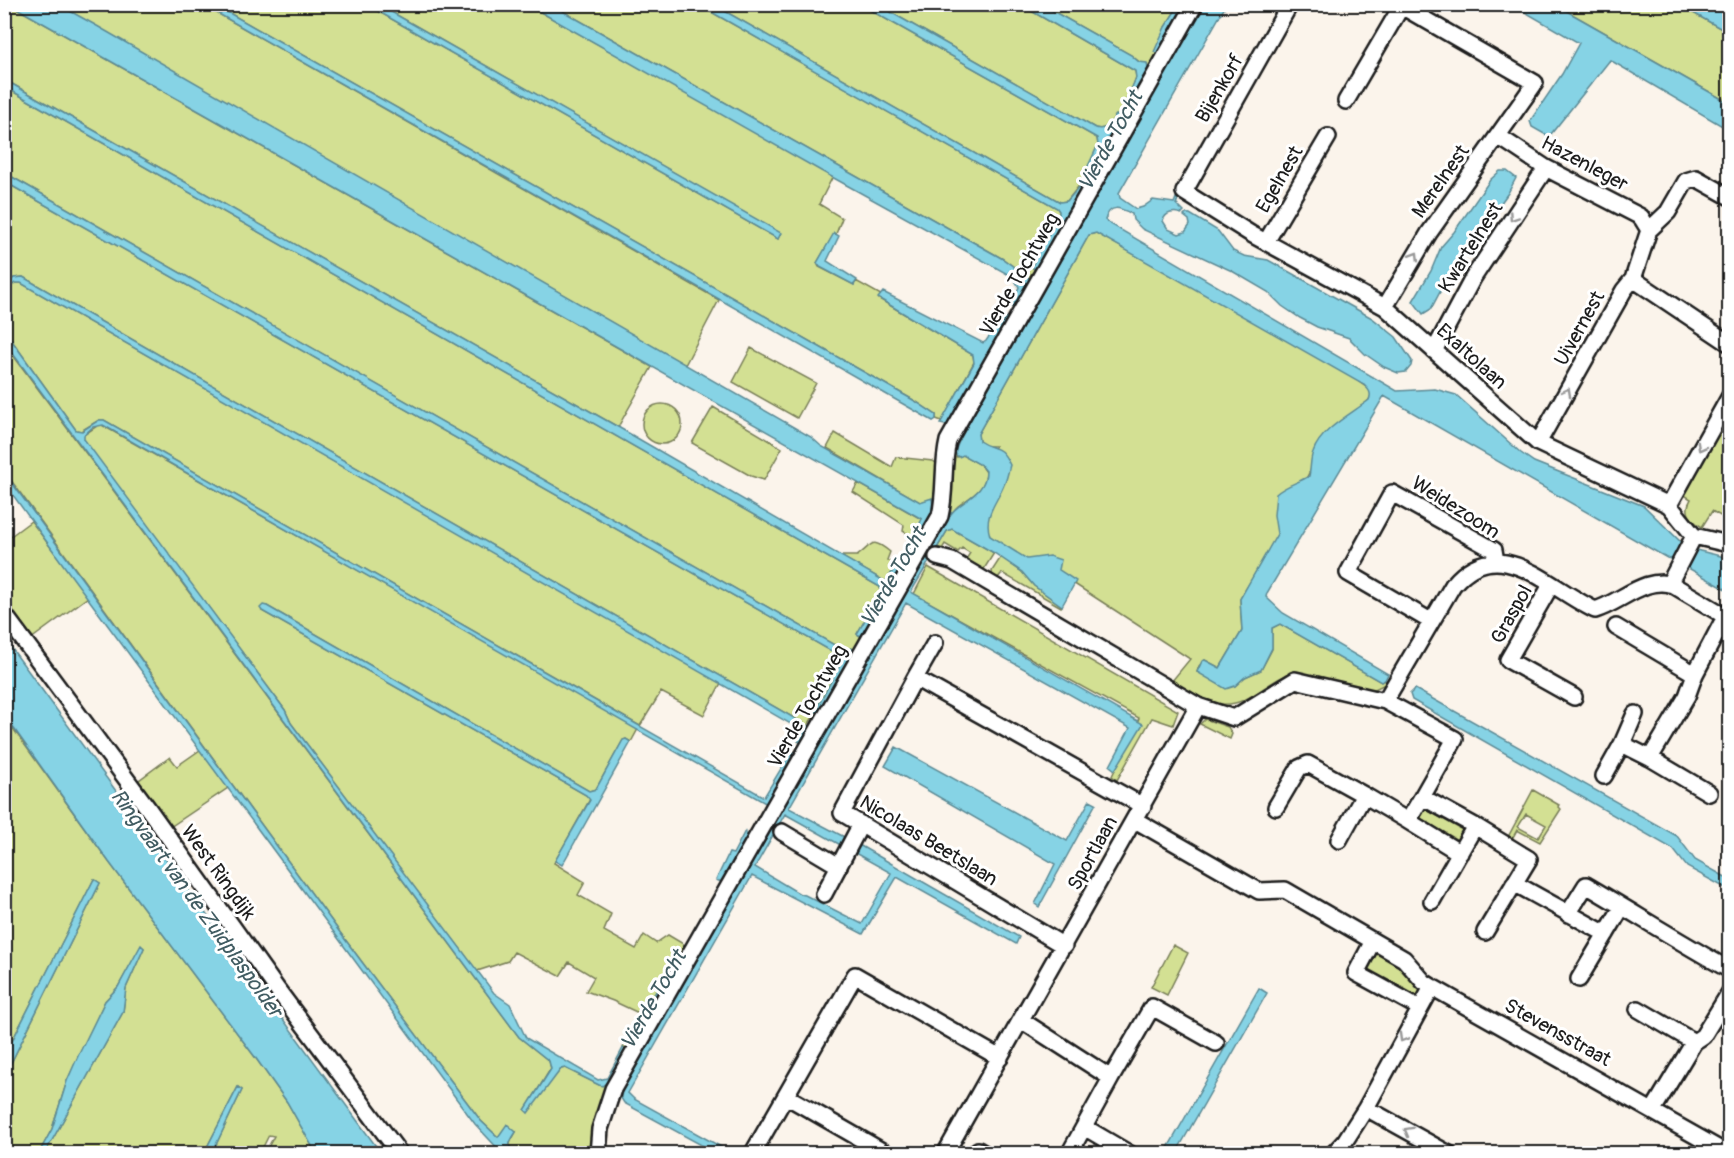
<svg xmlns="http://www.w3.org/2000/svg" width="1734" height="1158" font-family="Pangolin,sans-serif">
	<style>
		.green { fill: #d3e093; stroke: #787e58; stroke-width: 1.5; fill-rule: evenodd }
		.water { fill: #86d3e5; stroke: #5c8a95; stroke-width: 1.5; fill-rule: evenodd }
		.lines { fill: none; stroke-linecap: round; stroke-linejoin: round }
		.minor-casing { stroke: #1c1c1c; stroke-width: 20 }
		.minor { stroke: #fff; stroke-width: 15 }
		.oneway { stroke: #999 }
		.labels { text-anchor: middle; stroke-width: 6; stroke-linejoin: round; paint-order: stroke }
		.street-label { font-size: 20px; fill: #1c1c1c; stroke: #fff }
		.water-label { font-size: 21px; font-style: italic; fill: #415c62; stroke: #fff }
	</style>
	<rect width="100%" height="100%" fill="#fbf4eb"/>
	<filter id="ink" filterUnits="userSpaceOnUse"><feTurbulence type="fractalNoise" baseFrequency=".0167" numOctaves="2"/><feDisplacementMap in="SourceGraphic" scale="12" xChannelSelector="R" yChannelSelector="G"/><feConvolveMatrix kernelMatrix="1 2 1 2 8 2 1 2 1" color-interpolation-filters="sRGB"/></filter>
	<g filter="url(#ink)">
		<path class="green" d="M5 5H11L652 367 618 427 5 80Z
			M59 5H203L719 300 685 365Z
			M215 5H367L778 239 780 233 379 5H528L833 176 819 204 842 218 836 234H834L817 263 819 267 854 285 856 281 881 295 879 299 973 355 974 362 942 421 936 419V415L915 401Z
			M552 5H699L1057 208 1059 211V217L1037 254 1032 267 1034 269 1038 266 1081 190 1078 187 1067 201 1060 202 714 5H861L1097 138 1098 145 1089 166 1116 115C1109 124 1107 131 1095 128L878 5H1021L1135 71 1136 77 1127 104 1148 69 1131 55 1042 5H1179L1165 27 1157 53 1184 5H1191L1161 54 1157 55 1152 63 1154 67 1132 107 1125 106 1121 113 1123 116 1096 171 1090 174 1086 181 1043 268 1034 270 1030 276 1033 279 1019 309H1013L1017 304 1029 278 1003 259Z
			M1556 5H1679L1729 33V103Z
			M1183 34 1186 36 960 439 955 451 957 457 963 455 981 465 986 472C986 490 971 496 958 506 951 512 937 536 931 545L929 551 926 548 950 451Z
			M5 87 880 587 881 592 857 634 860 636 903 562 900 561 887 581H884L840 556H857C873 545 870 536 890 552L887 560 892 562 903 556 906 562 868 636 861 640 818 716 813 717 808 725 811 727 804 745 801 743 809 729 808 726 23 277 14 278 5 285V182L840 656 841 663 816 713 852 654 853 650H843L5 173Z
			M1096 233 1361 380 1359 382 1370 390 1371 395 1369 400 1353 413 1311 469 1274 542 1240 599 1242 631 1220 668 1205 660 1199 666 1197 672 1235 686 1245 677 1261 670 1272 649V628L1280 624 1381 682 1385 680 1389 682 1373 690 1291 673C1274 679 1262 691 1246 699 1218 713 1194 697 1171 682L1190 659 1076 585 975 534 995 446H985L979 441 978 434 1089 235Z
			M15 283H21L721 683 704 715 661 692 640 726 104 420H99L81 431 76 430 5 331 4 291Z
			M4 343 519 1037 549 1061 551 1068 525 1111 561 1069 565 1068 599 1085 609 1081 626 1050 623 1048 626 1042 629 1044V1053L592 1137 591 1153H513C506 1145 512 1140 516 1132L498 1137 481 1121 344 938 5 472Z
			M751 348 816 383 797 418 733 382Z
			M642 424a20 20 0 1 1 40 0a20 20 0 1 1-40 0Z
			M713 407 782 448 764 480 751 476 692 443Z
			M100 424 638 729 631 742 626 739 623 740 596 789 589 791 267 606 262 611 586 795 590 799 554 863 585 882 578 895 611 914 604 931 636 949 644 935 656 943 668 935 685 945 681 952 684 957 645 1016 613 1001 586 991 594 977 569 962 560 976 514 952 508 961 477 971 291 723 285 710 83 439 84 435Z
			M1717 429 1729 436V521L1712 511 1702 527C1691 520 1683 512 1691 499L1681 493Z
			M835 433 892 467 896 457 933 461 937 464 939 503 917 544 914 546 907 545 908 534 903 531 904 525 853 492 858 483 923 520 912 538 915 540 931 515 920 502 827 448Z
			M31 521 88 597 31 639 5 601 4 541Z
			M952 529 994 553 984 569 981 570 965 561 970 553 962 548 958 552 945 544 939 554 934 553 947 531Z
			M1001 557 1022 572 1034 586 1062 606 1061 607 1002 573 996 580 993 578 992 571Z
			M928 567 1178 711 1173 725 1152 718 1117 780 1112 776 1139 718 914 594Z
			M4 716 109 862 255 1057 287 1102 316 1153H265L274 1136 269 1135 260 1153H212L242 1090 238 1087 204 1153H154L155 1150 153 1154 45 1153 123 1012 126 988 144 948 141 946 118 987 105 1001 67 1081 52 1129 39 1153H5V1075L100 883 94 879 5 1055Z
			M1205 719 1228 727 1232 734 1230 739 1200 724Z
			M200 750 228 788 170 827 135 783 170 757 177 766Z
			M1533 790 1559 805 1558 806 1561 809 1540 842 1517 830 1512 839 1508 837ZM1526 814 1546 825 1538 838 1518 827Z
			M1425 809 1464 831 1459 841 1420 818Z
			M1173 945 1188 953 1167 995 1151 987Z
			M1375 948 1400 962 1422 990 1417 1002 1367 974 1365 965Z"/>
		<path class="water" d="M11 5H59L97 26 811 437 821 446 920 502 932 498C935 513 925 529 915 540L912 539 922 519Z
			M203 5H215L915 401 936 415V419L933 421Z
			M367 5H379L781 233 778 239Z
			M528 5H552L1003 259 1029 278 1030 281 1014 308 1010 306 1019 287 1013 277 821 171Z
			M699 5H714L1060 202 1067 201 1080 186 1081 190 1038 266 1035 269 1032 267 1037 254 1059 217V211L1057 208Z
			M861 5H878L1095 128C1107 131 1110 124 1116 115L1119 116 1120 118 1092 168H1089L1088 166 1098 145 1097 138Z
			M1021 5H1042L1131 55 1139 62 1147 63 1148 69 1128 103 1126 104V101L1136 78 1135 71Z
			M1179 5H1184L1157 53 1154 52 1165 27Z
			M1204 5H1226L1119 193 1120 198 1136 209 1143 207 1153 200 1174 203 1176 198 1178 200 1176 204 1184 212 1182 214C1175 211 1165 212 1163 221L1168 229 1179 234 1185 232 1190 225 1189 220 1184 216 1186 214H1190L1218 231 1233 251 1244 256 1268 260 1372 318 1396 337 1412 361 1411 366 1406 372 1398 373 1384 367 1365 354 1349 338 1317 327 1300 318 1282 306 1268 292 1232 271 1142 229 1133 220 1132 214C1120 208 1110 203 1105 220L1107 222 1397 391 1435 389 1456 395 1521 453 1534 462 1644 506 1683 544 1700 551 1729 558V591L1674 560 1667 558 1384 396 1267 593 1266 597 1283 613 1388 674 1385 680 1381 682 1280 624 1272 628V648L1261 670 1245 677 1235 686 1226 689 1197 672 1202 661 1205 660 1220 668 1242 631 1240 599 1277 534 1274 515 1276 494C1286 485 1298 483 1309 476 1311 468 1310 459 1313 452 1321 429 1351 414 1369 400 1372 393 1369 390 1364 385L1096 233 1089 235 978 434 979 441C995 452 999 442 1010 465 1008 472 1007 479 1004 485 997 503 983 515 990 536L1027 559 1049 556 1061 560 1059 570 1076 581 1062 606 1034 586 1022 572 994 553 952 529 947 531 911 592 1143 724 1115 770 1110 766 1130 728 906 603 789 808 852 841 1019 937 1016 944 897 877 863 934 752 876 628 1093 634 1099 732 1153H716L624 1103 621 1098 622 1090 637 1060 945 521C949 517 953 510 958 507 970 497 986 490 986 471L981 465 963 455 959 457 956 455 955 451 960 439ZM785 814 891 873 862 924 805 895 800 894 755 867Z
			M1513 5H1556L1729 103V130L1610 60 1551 134 1546 135 1532 127 1530 121 1562 74 1579 43Z
			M1679 5H1716L1729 12V33Z
			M5 80 618 427 884 581 887 580 900 560 903 562 861 636 857 634 881 592 880 587 5 87Z
			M1500 171H1507L1516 178 1508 193 1482 229 1460 254 1431 309 1423 314 1413 301 1431 271 1441 247 1454 232 1490 180Z
			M5 173 843 650 852 648 853 650 852 654 817 713 815 711 841 663 840 656 5 182Z
			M834 233 839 236 827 261 857 280 854 285 820 267 817 263Z
			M23 277 808 726 809 729 801 743 798 741 803 731 21 283H15L5 291V285L14 278Z
			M883 292 983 343 986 341 1003 316 1007 318 949 424 945 425 940 424 974 363 973 355 878 298Z
			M5 331 76 430 82 431 99 420H104L764 797 791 752H794L767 804 103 425 93 427 84 435V439L285 710 291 723 494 993 510 1004 526 1038 598 1080 607 1078 623 1048 626 1050 609 1081 602 1086 599 1085 565 1068 561 1069 528 1113 525 1110 551 1069 549 1061 519 1037 5 343Z
			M4 472 344 938 481 1121 498 1137 507 1124 516 1132C511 1140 506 1146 513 1153H502L475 1124 70 574 5 484Z
			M263 605 267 606 589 791 596 789 623 740 626 739 631 742 562 865 555 861 590 800 586 795 262 611 260 608Z
			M4 638 381 1153H316L287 1102 255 1057 109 862 5 716Z
			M1415 689 1677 836 1695 860 1729 879V890L1687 867 1673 849 1412 700 1410 694Z
			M896 747 1067 841 1090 800 1096 803 1039 907 1035 904 1055 864 885 766Z
			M745 831 748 837 722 882 716 880 729 853 733 854Z
			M94 879 100 883 5 1075V1055Z
			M141 945 144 948 126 988 123 1012 45 1153H39L52 1129 67 1081 78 1056 105 1001 118 987Z
			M678 952 680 956 640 1028 637 1025Z
			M1259 988 1267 993 1176 1153H1165Z
			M238 1087 242 1090 212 1153H204Z"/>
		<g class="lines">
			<g class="minor-casing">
				<path id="minor" d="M1290 4 1184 192 1251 234 1385 307 1538 443 1669 505 1694 536 1724 543 1730 542
					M1346 101 1401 7
					M1498 136 1546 168 1641 217 1649 230
					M1266 242 1328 137
					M1633 279 1730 344
					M1385 307 1429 233 1535 83 1398 4
					M1434 351 1473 278 1546 168
					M1538 443 1624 290 1633 279 1649 230 1668 212 1686 181 1696 178 1730 197
					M1669 505 1730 396
					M937 557 952 561 1198 706
					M1669 584 1694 536
					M1551 585 1508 660 1574 697
					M4 614 147 807 277 989 400 1154
					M1427 619 1348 573 1392 493 1494 550 1496 561
					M1616 627 1695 674
					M915 678 935 643
					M1385 701 1453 585C1499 530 1548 588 1595 610 1620 603 1646 575 1673 585L1730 619
					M1635 714 1622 744 1650 758 1709 793
					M1650 758 1687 696 1695 674 1725 617
					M1604 776 1622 744
					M1422 797 1408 821 1460 853
					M1276 807 1299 768 1308 764 1364 795
					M1135 820 1259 891 1285 890 1404 959 1424 982 1432 987 1728 1154
					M782 832 839 866
					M1339 840 1364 795 1408 821
					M1514 883 1606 934
					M824 894 861 824
					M1432 901 1475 826
					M1568 914 1586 885C1634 913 1681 943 1730 970
					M1373 941 1356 973 1420 1008
					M1064 946 842 813 915 678 1143 806
					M1579 979 1622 907
					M1638 1009 1694 1042
					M1021 1020 1111 1078 1069 1154
					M1111 1078 1152 1007 1216 1043
					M786 1096 887 1154
					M1366 1108 1449 1154
					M1653 1110 1694 1042 1703 1036 1730 992
					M1084 1127 1130 1154
					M978 1150 985 1154
					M754 1151 855 975 1000 1058
					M598 1154 600 1129 613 1089 940 516C946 491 942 466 948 441L1195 4
					M945 1154 1198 706 1234 718 1295 680 1385 701 1455 739 1422 797 1475 826 1529 859 1485 932
					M1333 1154 1345 1141 1366 1108 1432 987"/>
			</g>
			<use href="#minor" class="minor"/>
		</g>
		<defs><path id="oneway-chevron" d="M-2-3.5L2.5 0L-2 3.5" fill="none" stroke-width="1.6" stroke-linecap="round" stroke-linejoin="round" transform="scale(1.5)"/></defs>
		<g class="oneway">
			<use href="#oneway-chevron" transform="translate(1513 217) rotate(124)"/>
			<use href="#oneway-chevron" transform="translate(1415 256) rotate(-59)"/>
			<use href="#oneway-chevron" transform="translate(1567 392) rotate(-61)"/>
			<use href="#oneway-chevron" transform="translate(1701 447) rotate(119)"/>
			<use href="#oneway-chevron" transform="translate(1403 1038) rotate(120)"/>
			<use href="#oneway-chevron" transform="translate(1408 1131) rotate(-151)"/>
		</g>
	</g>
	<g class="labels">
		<g class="street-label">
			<text transform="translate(1219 88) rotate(-60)" y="7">Bijenkorf</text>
			<text transform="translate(1585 163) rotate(28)" y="7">Hazenleger</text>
			<text transform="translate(1279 179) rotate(-60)" y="7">Egelnest</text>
			<text transform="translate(1440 181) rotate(-55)" y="7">Merelnest</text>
			<text transform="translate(1470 247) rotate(-58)" y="7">Kwartelnest</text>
			<text transform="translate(1019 274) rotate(-60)" y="7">Vierde Tochtweg</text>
			<text transform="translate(1579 328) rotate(-61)" y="7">Uivernest</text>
			<text transform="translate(1472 356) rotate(42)" y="7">Exaltolaan</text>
			<text transform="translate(1456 507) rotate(32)" y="7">Weidezoom</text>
			<text transform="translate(1511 614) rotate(-61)" y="7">Graspol</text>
			<text transform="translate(807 706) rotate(-60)" y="7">Vierde Tochtweg</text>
			<text transform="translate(929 840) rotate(31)" y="7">Nicolaas Beetslaan</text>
			<text transform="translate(1092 853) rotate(-61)" y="7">Sportlaan</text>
			<text transform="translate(219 872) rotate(54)" y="7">West Ringdijk</text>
			<text transform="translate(1558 1032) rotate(29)" y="7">Stevensstraat</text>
		</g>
		<g class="water-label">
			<text transform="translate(1110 141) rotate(-61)" y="7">Vierde Tocht</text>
			<text transform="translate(893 577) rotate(-60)" y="7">Vierde Tocht</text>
			<text transform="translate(197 903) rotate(54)" y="7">Ringvaart van de Zuidplaspolder</text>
			<text transform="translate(653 1000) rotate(-60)" y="7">Vierde Tocht</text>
		</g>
	</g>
	<rect width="1734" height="1158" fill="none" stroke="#fff" stroke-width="24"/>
	<rect x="12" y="12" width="1710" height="1134" fill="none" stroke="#1c1c1c" stroke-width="2" filter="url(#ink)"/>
</svg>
